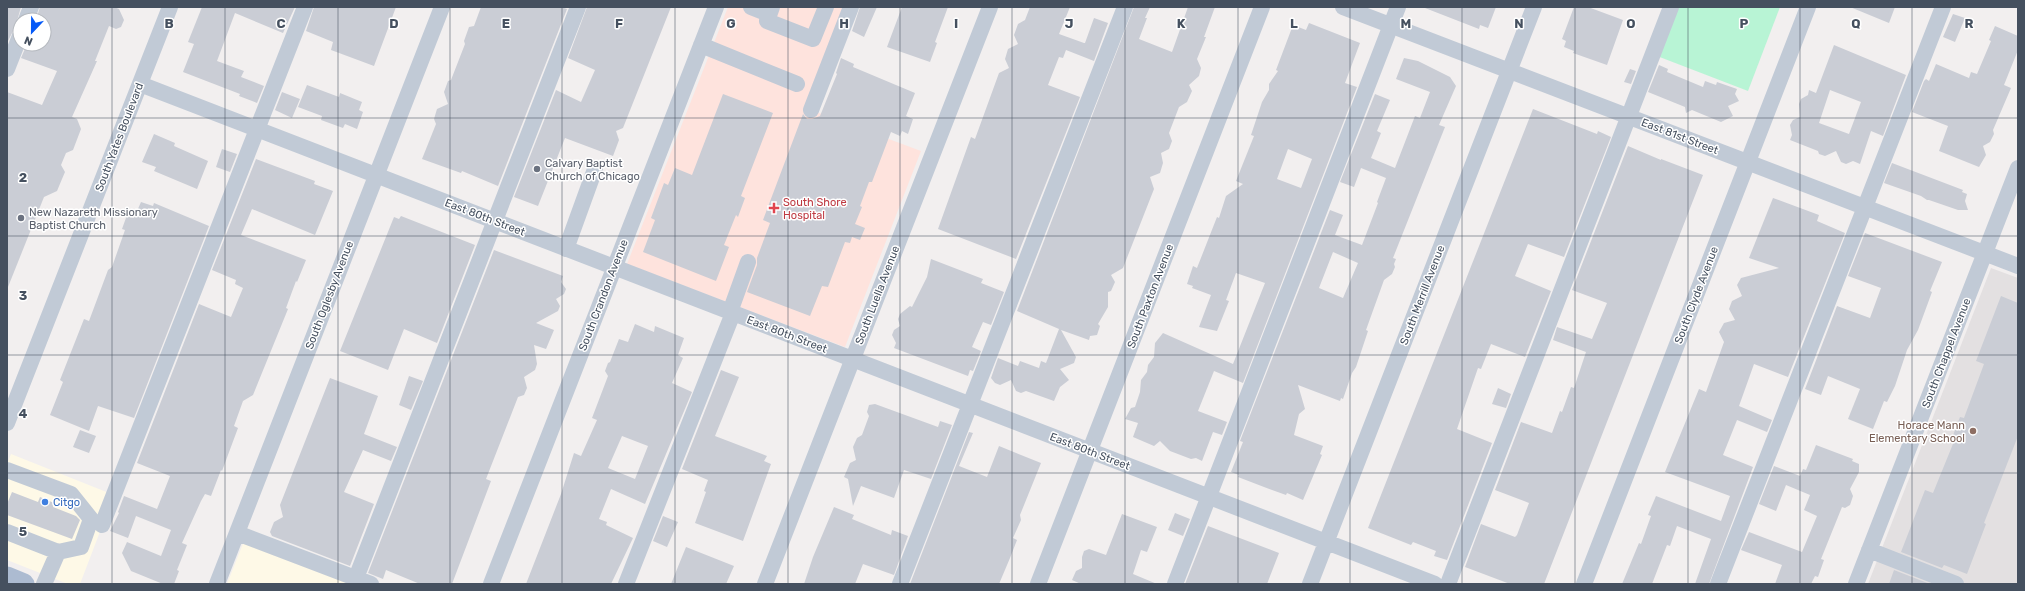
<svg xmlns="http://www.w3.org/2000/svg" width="2025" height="591" font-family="Rubik,sans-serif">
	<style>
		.commercial { fill: #fef9e7 }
		.education { fill: #e3e0e1 }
		.medical { fill: #fee3dd }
		.green { fill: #b8f4d5 }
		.building { fill: #cacdd5; fill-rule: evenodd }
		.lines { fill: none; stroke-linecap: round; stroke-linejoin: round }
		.minor { stroke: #c1cad6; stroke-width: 16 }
		.major { stroke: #acbbd1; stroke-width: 21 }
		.grid { fill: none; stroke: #45505f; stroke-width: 1; stroke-opacity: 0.55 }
		.worship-dot { fill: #6b7280; stroke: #fff; stroke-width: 1.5 }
		.health-dot { fill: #e0444e; stroke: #fff; stroke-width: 1.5 }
		.education-dot { fill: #8d6e63; stroke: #fff; stroke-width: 1.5 }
		.shop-dot { fill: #3f7fe0; stroke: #fff; stroke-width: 1.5 }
		.labels { text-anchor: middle; stroke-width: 3; stroke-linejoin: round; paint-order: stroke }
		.street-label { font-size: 11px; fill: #45505f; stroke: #fff }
		.worship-label { font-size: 11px; fill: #5b616d; stroke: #fff; text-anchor: start }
		.health-label { font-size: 11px; fill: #be3a42; stroke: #fff; text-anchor: start }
		.education-label { font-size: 11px; fill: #785e54; stroke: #fff; text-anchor: end }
		.shop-label { font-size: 11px; fill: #366cbe; stroke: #fff; text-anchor: start }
		.grid-label { font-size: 13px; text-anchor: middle; font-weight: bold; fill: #45505f; stroke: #fff; stroke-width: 3; stroke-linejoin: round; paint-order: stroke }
	</style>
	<rect width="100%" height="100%" fill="#f2efef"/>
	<path class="commercial" d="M11 454 114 495 80 584H68L7 560V464Z
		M246 536 371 584H227Z"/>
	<path class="education" d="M1991 268 2018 278V584H1868Z"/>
	<path class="medical" d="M728 7H851L811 110 921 151 845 347 627 264Z"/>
	<path class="green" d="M1677 7H1780L1748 91 1657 56Z"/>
	<path class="building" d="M7 7H21L17 21 19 27 14 29 7 43Z
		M40 7H114L119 9 124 20 121 27 116 29 109 26 95 61H97L72 117 77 119 81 129 73 150 66 153 61 165 65 172 62 179 57 191 44 197 8 287 7 92 42 105 57 71 21 58 27 44H44V20H36Z
		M202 7H295L283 33 235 13 217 61 244 71 241 77 264 86 257 103 239 96 240 94 183 72 194 44 188 42Z
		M314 7H396L374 66 331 50 333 42 306 31Z
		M481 7H561L567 9 498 186 462 171 461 173 422 159 436 124 434 119 437 109 448 104 444 92 448 81 451 80 465 44 464 41 469 27 474 26Z
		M587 7H671L623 128 616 131 619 140 613 156 565 138 538 206 514 197 556 90 581 102 595 70 568 58Z
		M860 7H877L864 37 852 31Z
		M902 7H948L935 42 937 43 930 62 887 47Z
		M1030 7H1070L1059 34 1084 43H1085L1094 18 1108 23 1094 61 1066 50 1063 58 1059 57 1048 85 1080 97 1016 259 938 229 971 137 975 139 999 73 1009 68 1005 59 1008 49 1018 44 1014 35 1018 24 1025 20Z
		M1134 7H1150L1145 18H1147L1139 39 1172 52 1188 7H1215L1204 37H1206L1197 59 1201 68 1199 76 1189 85 1192 91 1187 102 1179 107 1169 133 1172 141 1169 149 1161 153 1163 163 1160 173 1150 177 1154 189 1123 268 1111 275 1115 282 1111 291 1108 292V307L1098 324 1100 326 1097 335 1090 336 1089 340 1061 330 1076 357 1074 363 1060 369 1069 380 1060 387 1054 401 1026 391 1021 393 1016 391 1011 380 1000 385 995 383 991 378 998 358 1018 366 1020 361 1039 368 1041 361 1046 363 1059 329 1017 311Z
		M1425 7H1496L1488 28 1480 25 1479 29 1425 8Z
		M1574 7H1588L1623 20 1607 65 1573 53 1574 51 1564 47 1566 41 1562 39Z
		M1850 7H1895L1889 23Z
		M1953 14 1965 18 1955 42 1943 37Z
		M1309 23 1360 43 1345 83 1357 87 1243 383 1214 371 1198 411 1227 422 1222 435 1213 432 1202 461 1196 458 1191 459 1170 451 1160 441 1154 446 1133 437 1138 423 1125 419 1131 408 1135 407 1140 392 1141 380 1147 372 1148 365 1154 357 1155 343 1163 333 1233 364 1265 283 1236 273 1226 300 1229 301 1217 331 1199 327 1211 295 1192 288 1193 286 1187 284 1193 266 1197 268 1217 217 1219 218 1226 196 1243 184 1236 181 1254 136 1251 135 1262 102 1269 90V84L1278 71 1276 70 1293 25 1306 30ZM1288 149 1312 159 1301 188 1277 179Z
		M1995 26 2018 36V50L2004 85 2011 88 1993 130 1994 134 1990 142 1983 146 1986 155 1979 167 1939 151 1948 126 1912 112 1924 81 1926 79 1929 81 1936 64 1969 78 1971 72 1977 74 1991 41 1989 40Z
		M1834 45 1906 75 1883 136 1871 131 1860 164 1853 161 1846 164 1841 162 1836 151 1825 156 1819 154 1818 151 1790 140 1792 135 1790 125 1793 120 1800 117 1799 104 1801 99 1808 95 1809 90 1816 93ZM1830 90 1861 102 1849 134 1819 123Z
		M841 58 854 64 853 67 915 93 906 116 913 119 908 134 902 131 900 136 891 132 872 182H869L860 206 862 207 855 224 865 228 860 240 852 237 850 243 845 242 828 287 822 286 810 316 747 292 757 265V258L770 223 763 220 803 114 807 119H812L820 116 837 74 836 73Z
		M1404 58 1418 61 1450 77 1456 86 1439 125 1445 127 1439 142 1393 258 1396 259 1394 264 1395 267 1392 274 1384 280 1366 330 1368 331 1356 367 1352 373 1343 399 1341 398 1340 401 1298 385 1305 409 1299 414 1294 435 1323 446 1320 454 1322 455 1303 500 1287 493 1286 495 1264 487 1238 477 1239 475 1231 472 1243 442 1240 441 1330 210 1343 215 1335 235 1362 245 1378 203 1377 202 1386 178 1361 168 1354 187 1340 182 1375 94 1390 100 1377 131 1381 133 1371 158 1395 168 1415 116 1420 118 1430 92 1396 79ZM1333 252 1358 263 1343 298 1319 288Z
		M1659 65 1668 69 1667 72 1703 87 1705 81 1716 85 1717 82 1737 89 1735 94 1739 101 1728 106 1733 116 1721 122 1692 110 1686 113 1685 107 1648 92Z
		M1630 69 1636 71 1631 84 1624 82Z
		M307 85 339 97 340 93 362 102 359 110 363 112 357 129 345 124 343 128 321 120 322 116 298 107Z
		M282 92 300 99 292 118 275 110Z
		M723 94 773 113 741 196 745 198 738 217 736 215 724 245 729 247 716 281 643 252 655 220 651 218 664 183 668 185 675 168 692 175Z
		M1533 109 1597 134 1598 131 1611 137 1564 257 1528 244 1515 276 1551 291 1525 357 1491 344 1481 369 1478 368 1457 429 1492 443 1447 560 1434 556 1436 551 1413 542 1411 545 1368 528Z
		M154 134 175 143 174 146 208 161 197 189 154 171 156 167 142 162Z
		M1628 146 1661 160V159L1703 175 1544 584H1510L1465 567 1481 524 1515 537 1517 535 1529 503 1495 490 1521 422 1552 433 1560 411 1562 412 1571 387 1574 388 1586 352 1553 340 1557 327 1592 339 1607 303 1572 290Z
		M222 149 237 154 230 172 216 167Z
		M256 159 315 181 314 184 333 191 315 235 252 209 241 235 306 260 297 282 296 281 286 308 288 309 253 395 243 401 234 426 238 428 222 471 221 470 211 496 205 494 201 501 182 543 187 545 177 570 179 571 174 584H163L131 571 122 553 127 542 161 556 171 530 136 516 128 538 110 531 119 513 118 512 124 496 157 509 170 476 137 463 199 304 231 317 243 288 235 284 236 280 212 270Z
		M1892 163 1963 190 1962 192 1967 194 1965 201 1968 210H1958L1929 200H1927L1921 196 1884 183Z
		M1773 198 1819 215 1817 221 1845 233 1788 377 1754 364 1739 406 1772 420 1767 432 1737 420 1723 455 1753 467 1709 584H1695L1711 539 1677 526 1670 546 1667 545 1652 584H1622L1639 543 1641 544 1651 516 1648 515 1656 496 1721 521 1730 496 1665 472 1699 389 1706 392 1724 342 1719 332 1724 323 1735 320 1729 309 1732 301 1742 296 1737 285 1741 278 1779 268 1749 258Z
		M141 202 153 206 154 203 209 226 134 418 98 406 89 431 50 415 63 382 60 380 84 319 89 321 108 270 112 267 125 230 122 229 127 215 134 218Z
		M401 216 475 245 437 343 404 329 388 370 340 351 394 217 399 219Z
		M1865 233 1942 262 1930 291 1932 292 1918 330 1907 350 1895 386 1887 402 1884 401 1873 429 1848 419 1860 389 1828 376 1821 395 1805 389 1837 306 1870 318 1881 288 1848 276Z
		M494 250 563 276 561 282 566 289 564 294 556 299 560 306 558 311 536 323 554 330 546 349 534 345 537 364 535 370 524 377 527 388 524 395 518 397 486 479 491 481 452 584H420L386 570 383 579 368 573Z
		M931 259 983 279 981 283 1004 292 991 325 983 322 972 347 981 351 973 371 970 370 968 376 894 348 896 343 892 335 894 330 900 326 898 319 900 314 910 306 912 307 927 277Z
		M2001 296 2018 303V436L1984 523 1986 524 1967 574 1944 565 1942 568 1901 552 1925 490 1933 493 1955 439 1952 438 1960 417 1964 418 1984 364 1976 361Z
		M635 324 654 332 655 326 684 338 678 355 683 358 672 383 692 392 645 504 611 489 599 519 607 522 606 525 633 538 611 584H526L561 494 574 453 581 456 597 420 592 418 608 376 605 371 608 363 610 362 619 339 628 342ZM622 436 648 446 635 479 608 468Z
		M721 370 739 377 715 436 767 456 764 461 771 464 743 541 695 523 706 492 704 491 708 480 682 469Z
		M409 376 423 381 411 410 399 405Z
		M330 378 378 396 364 434 397 447 391 461 363 450 344 492 374 504 350 566 272 536 270 532 274 522 283 517 280 505Z
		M1498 388 1511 394 1506 408 1492 404Z
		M875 404 938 427 940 421 952 425 931 479 904 470 894 498 861 486 853 506 848 479 844 477 850 463 856 460 853 447 857 438 862 435 869 416 867 412 869 405Z
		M80 430 96 436 89 453 73 447Z
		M969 432 973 433 959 466 987 477 999 446 1041 463 1020 515 1021 520 1013 538 1017 540 1010 558 999 584H910Z
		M1816 445 1853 459 1852 461 1859 464V472L1850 489 1853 496 1850 505 1845 508 1842 507 1821 559 1824 560 1818 577 1815 576 1811 584H1775L1782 565 1741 550 1749 532 1802 552 1817 516 1804 510 1810 495 1786 485 1776 511 1759 504 1774 466 1800 476 1803 469 1806 470Z
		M12 492 38 502 40 497 54 503 53 507 76 516 80 520 72 539 7 515V504Z
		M834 507 854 515 852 519 891 535 892 530 908 536 894 575 863 564 855 584H804L813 557Z
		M1175 513 1190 519 1183 536 1168 530Z
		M1122 514 1157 527 1147 552 1141 550 1133 574 1157 584H1081L1072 580 1076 571 1082 568V557L1084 551 1089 549 1106 555Z
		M663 516 678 522 667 547 653 541Z
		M1208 526 1279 553 1267 584H1185Z
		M686 547 734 566 726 584H671Z
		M1894 570 1930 584H1889Z"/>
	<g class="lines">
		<path class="minor" d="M751 7 769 14
			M772 7 767 21 813 39 826 7
			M1343 7 2018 266
			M26 20 31 7
			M701 45 797 84
			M7 69 20 36
			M140 84 1435 584
			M811 110 851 7
			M566 249 595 169
			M730 312 748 262
			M7 423 170 7
			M7 470 71 494 91 519 81 547 58 552
			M102 525 305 7
			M7 532 58 552 44 584
			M237 533 371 584
			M1869 550 1956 584
			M356 578 578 7
			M217 584 442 7
			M491 584 716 7
			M626 584 733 313
			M765 584 990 7
			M900 584 1125 7
			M1038 584 1262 7
			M1175 584 1398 7
			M1310 584 1534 7
			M1448 584 1671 7
			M1584 584 1808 7
			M1718 584 1943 7
			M1856 584 2018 168"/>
		<path class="major" d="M7 577 24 584"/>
	</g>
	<path class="grid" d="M112 7V584M225 7V584M338 7V584M450 7V584M562 7V584M675 7V584M788 7V584M900 7V584M1012 7V584M1125 7V584M1238 7V584M1350 7V584M1462 7V584M1575 7V584M1688 7V584M1800 7V584M1912 7V584M7 118H2018M7 236H2018M7 355H2018M7 473H2018"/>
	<g class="worship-dot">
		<circle cx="537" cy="169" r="4"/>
		<circle cx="21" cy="218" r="4"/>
	</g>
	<path class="health-dot" d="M772 202h4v4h4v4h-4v4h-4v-4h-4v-4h4z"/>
	<circle class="education-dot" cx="1973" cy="431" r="4"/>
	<circle class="shop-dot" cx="45" cy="502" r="4"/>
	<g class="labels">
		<g class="street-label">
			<text transform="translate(1680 136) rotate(21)" y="4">East 81st Street</text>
			<text transform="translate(119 137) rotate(-69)" y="4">South Yates Boulevard</text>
			<text transform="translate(485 217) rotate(21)" y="4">East 80th Street</text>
			<text transform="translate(329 295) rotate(-69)" y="4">South Oglesby Avenue</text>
			<text transform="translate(603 295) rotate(-69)" y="4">South Crandon Avenue</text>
			<text transform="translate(877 295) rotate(-69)" y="4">South Luella Avenue</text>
			<text transform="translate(1422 295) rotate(-69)" y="4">South Merrill Avenue</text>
			<text transform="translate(1696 295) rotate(-69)" y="4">South Clyde Avenue</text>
			<text transform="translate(1150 296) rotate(-69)" y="4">South Paxton Avenue</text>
			<text transform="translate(787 334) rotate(21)" y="4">East 80th Street</text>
			<text transform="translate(1946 353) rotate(-69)" y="4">South Chappel Avenue</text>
			<text transform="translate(1090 451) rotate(21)" y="4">East 80th Street</text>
		</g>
		<g class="worship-label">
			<text x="545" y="167">Calvary Baptist<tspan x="545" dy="13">Church of Chicago</tspan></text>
			<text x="29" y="216">New Nazareth Missionary<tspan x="29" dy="13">Baptist Church</tspan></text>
		</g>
		<g class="health-label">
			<text x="783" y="206">South Shore<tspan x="783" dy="13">Hospital</tspan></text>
		</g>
		<g class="education-label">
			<text x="1965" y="429">Horace Mann<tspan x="1965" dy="13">Elementary School</tspan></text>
		</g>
		<g class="shop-label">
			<text x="53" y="506">Citgo</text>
		</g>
	</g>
	<g class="grid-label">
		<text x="169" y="28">B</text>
		<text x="281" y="28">C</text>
		<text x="394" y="28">D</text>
		<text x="506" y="28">E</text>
		<text x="619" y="28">F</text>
		<text x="731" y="28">G</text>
		<text x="844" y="28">H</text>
		<text x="956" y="28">I</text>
		<text x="1069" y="28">J</text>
		<text x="1181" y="28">K</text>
		<text x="1294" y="28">L</text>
		<text x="1406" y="28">M</text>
		<text x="1519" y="28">N</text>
		<text x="1631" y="28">O</text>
		<text x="1744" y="28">P</text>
		<text x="1856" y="28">Q</text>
		<text x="1969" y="28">R</text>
		<text x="23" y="182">2</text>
		<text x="23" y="300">3</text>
		<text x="23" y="418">4</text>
		<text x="23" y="536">5</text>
	</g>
	<rect width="2025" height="591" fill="none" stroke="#45505f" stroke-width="16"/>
	<g transform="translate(32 32) rotate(202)"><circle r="19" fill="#ffffff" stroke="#b5b9bf"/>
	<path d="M0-3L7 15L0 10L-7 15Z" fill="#0459f7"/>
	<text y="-6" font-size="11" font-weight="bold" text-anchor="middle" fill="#45505f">N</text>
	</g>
</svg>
